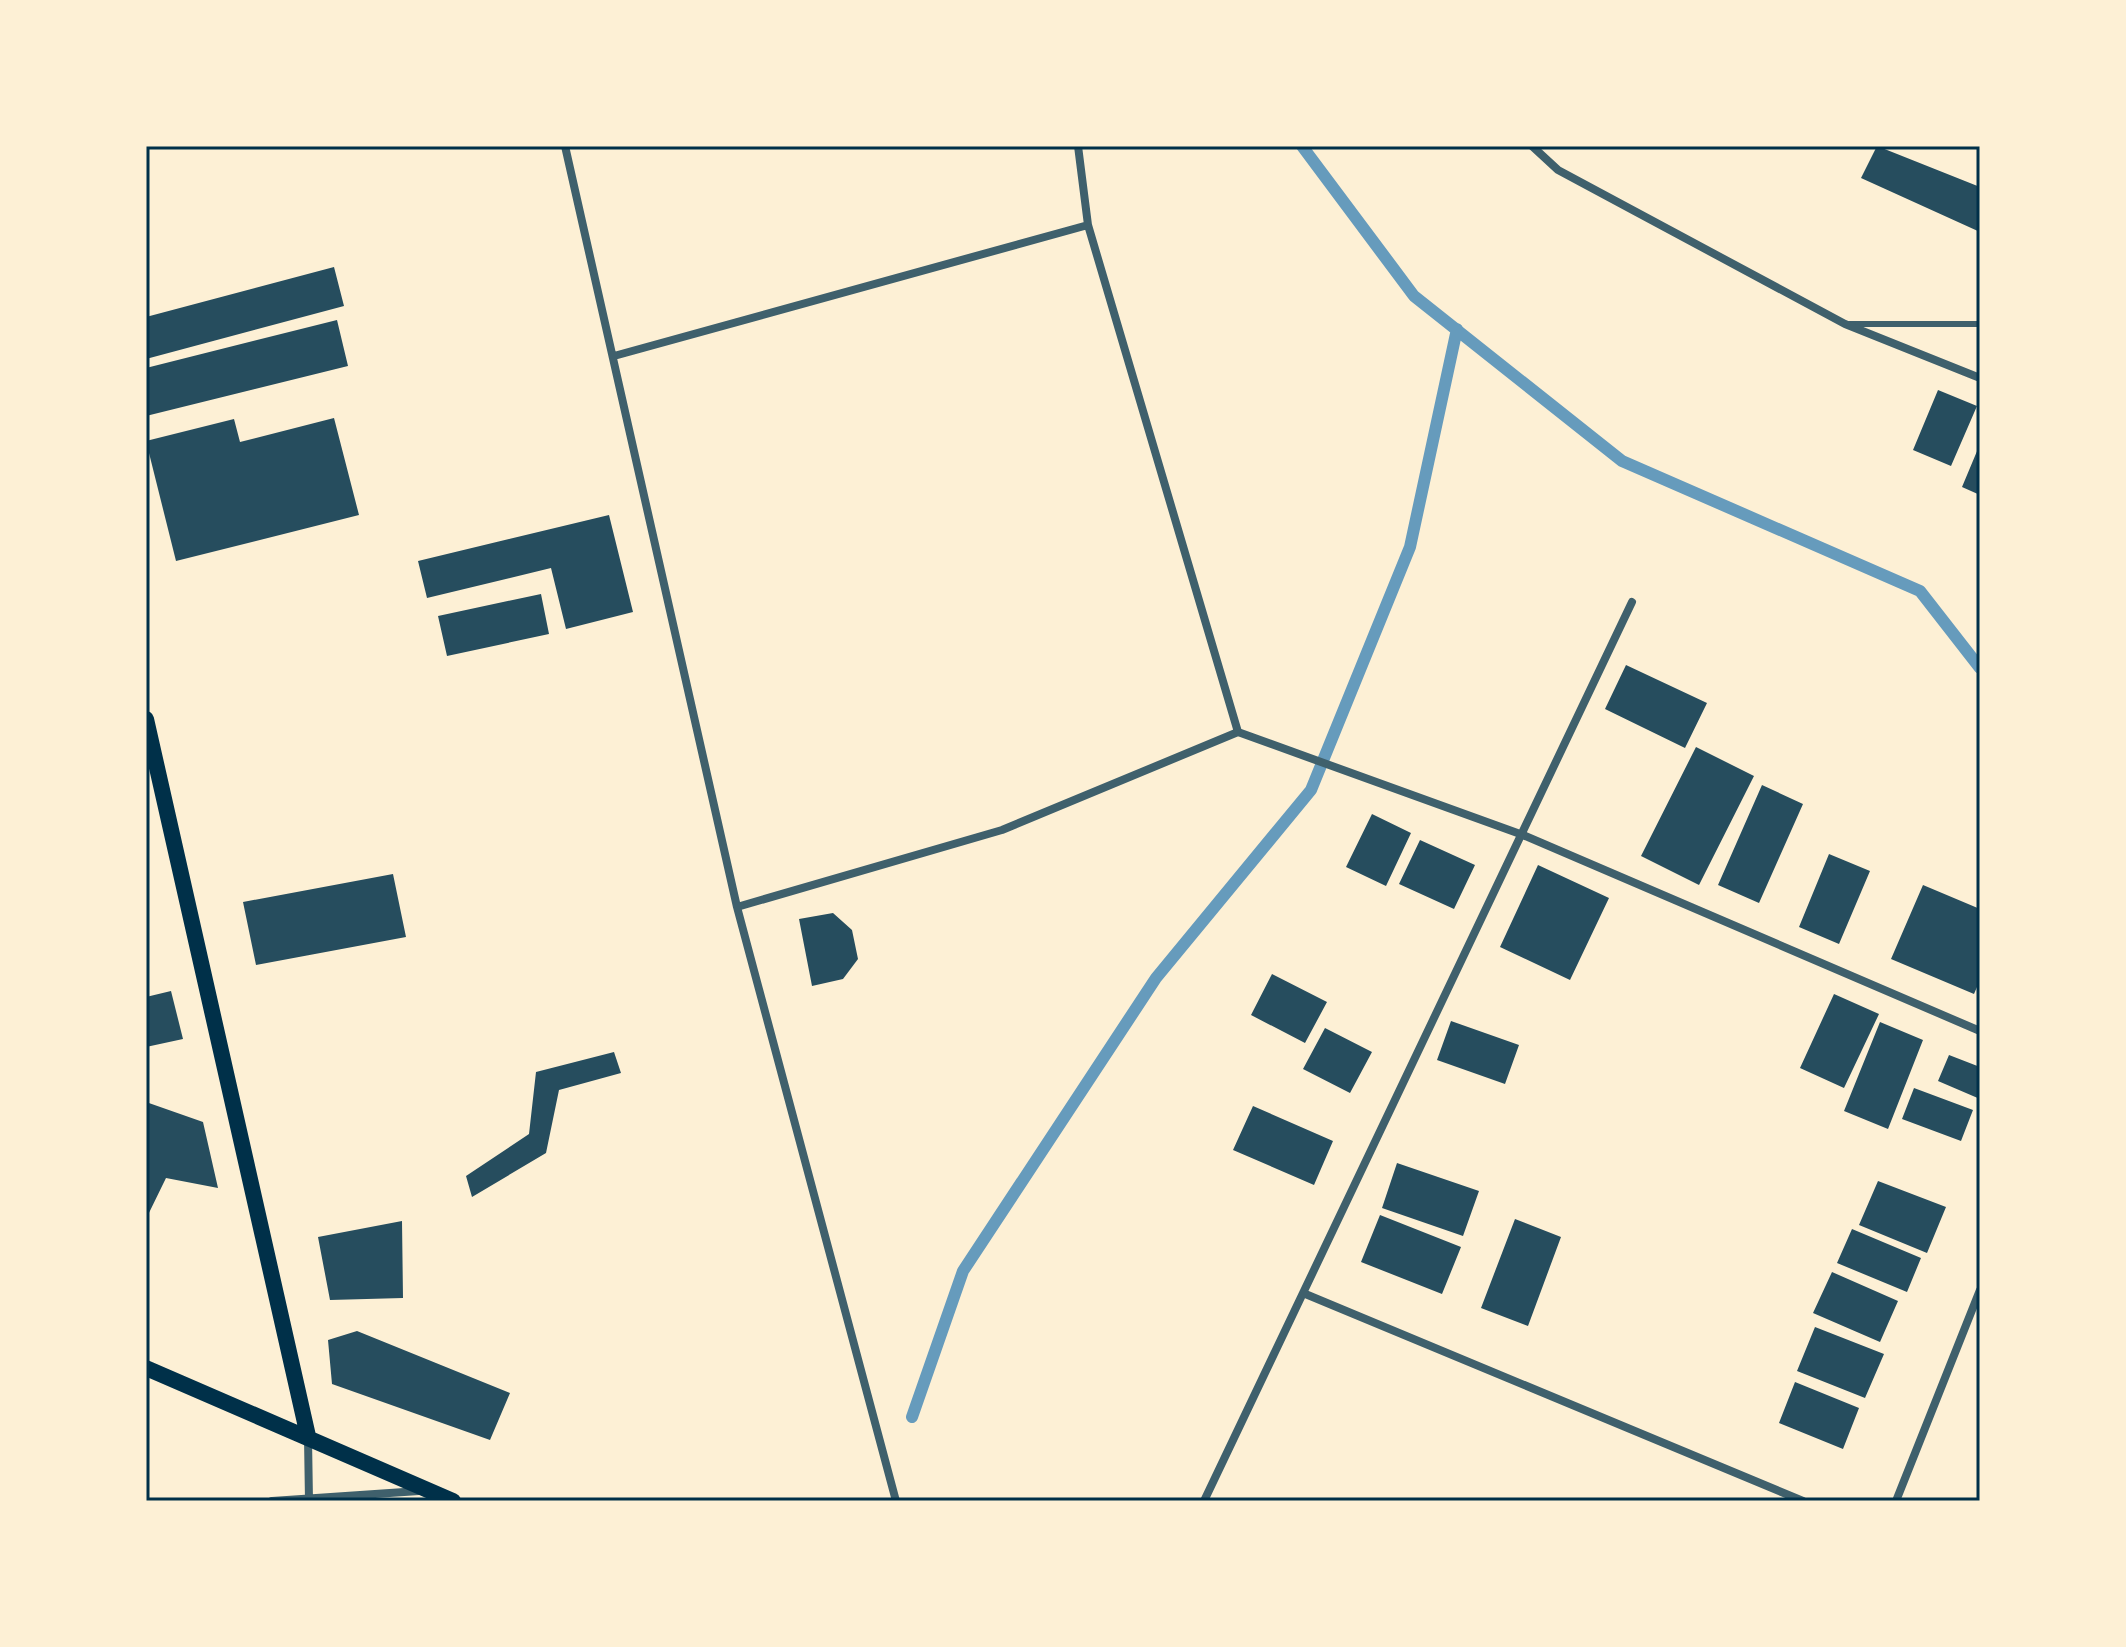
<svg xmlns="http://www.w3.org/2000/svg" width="2126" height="1647" font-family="Roboto,sans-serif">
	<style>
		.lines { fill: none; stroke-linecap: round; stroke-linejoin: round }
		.stream { stroke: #669bbc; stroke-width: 12 }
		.building { fill: #264d5e }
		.service { stroke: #3f606c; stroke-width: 6 }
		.minor { stroke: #3f606c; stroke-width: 8 }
		.secondary { stroke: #003049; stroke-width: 16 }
		.neatline { fill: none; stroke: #003049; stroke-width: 3 }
	</style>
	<rect width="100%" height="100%" fill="#fdf0d5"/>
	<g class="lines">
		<path class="stream" d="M1302 146 1414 296 1622 461 1920 591 1980 668
			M912 1417 963 1271 1156 978 1311 790 1410 547 1457 329"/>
	</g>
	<path class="building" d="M1877 146 1980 187V232L1861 178Z
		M334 267 344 306 146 359V317Z
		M337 320 348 366 146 416V368Z
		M1938 390 1977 406 1951 466 1913 450Z
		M334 418 359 515 176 561 146 441 234 419 240 442Z
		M1980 444V495L1962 487Z
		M609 515 633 612 566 629 551 568 427 598 418 561Z
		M541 594 549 634 447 656 438 616Z
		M1626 665 1707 703 1685 748 1605 709Z
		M1696 747 1754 776 1699 885 1641 856Z
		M1762 785 1803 804 1759 903 1718 885Z
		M1372 814 1411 833 1386 886 1346 867Z
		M1420 840 1475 865 1454 909 1399 884Z
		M1829 854 1870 871 1839 944 1799 927Z
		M1538 865 1609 898 1570 980 1500 947Z
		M393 874 406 937 256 965 243 902Z
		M1923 885 1980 909V980L1974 994 1891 959Z
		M833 913 852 930 858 959 843 979 812 986 799 919Z
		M1272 974 1327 1002 1305 1043 1251 1015Z
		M171 991 183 1039 146 1047V997Z
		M1834 994 1879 1014 1844 1088 1800 1068Z
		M1451 1021 1519 1045 1505 1084 1437 1060Z
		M1880 1022 1923 1040 1888 1129 1844 1111Z
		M1325 1028 1372 1052 1350 1093 1303 1069Z
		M614 1052 621 1073 559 1090 546 1153 472 1197 466 1176 529 1134 536 1072Z
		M1949 1055 1980 1067V1099L1938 1081Z
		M1914 1088 1973 1110 1961 1141 1902 1119Z
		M146 1102 203 1122 218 1188 166 1178 146 1219Z
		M1253 1106 1333 1141 1314 1185 1233 1150Z
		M1397 1163 1479 1191 1463 1236 1382 1208Z
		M1878 1181 1946 1207 1927 1253 1859 1225Z
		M1380 1215 1461 1247 1442 1294 1361 1262Z
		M1515 1219 1561 1237 1528 1326 1481 1308Z
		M402 1221 403 1298 330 1300 318 1237Z
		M1852 1229 1921 1258 1907 1292 1837 1263Z
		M1832 1272 1898 1301 1880 1342 1813 1313Z
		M1815 1327 1884 1354 1865 1398 1797 1371Z
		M357 1331 510 1393 490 1440 332 1384 328 1340Z
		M1795 1382 1859 1408 1843 1449 1779 1423Z"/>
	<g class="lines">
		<path class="service" d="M1849 324H1980"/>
		<path class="minor" d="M565 146 737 907 896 1501
			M1078 146 1088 225 1238 732
			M1532 146 1558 170 1845 324 1980 378
			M614 356 1088 225
			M737 907 1002 830 1238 732 1523 835 1980 1031
			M1303 1293 1803 1501
			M308 1438 309 1501
			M272 1501 419 1491
			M1204 1501 1632 602
			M1896 1501 1980 1290"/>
		<path class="secondary" d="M146 719 308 1436
			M146 1368 453 1501"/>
	</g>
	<rect width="2126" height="1647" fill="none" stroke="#fdf0d5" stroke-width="296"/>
	<rect x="148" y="148" width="1830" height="1351" class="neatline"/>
</svg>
